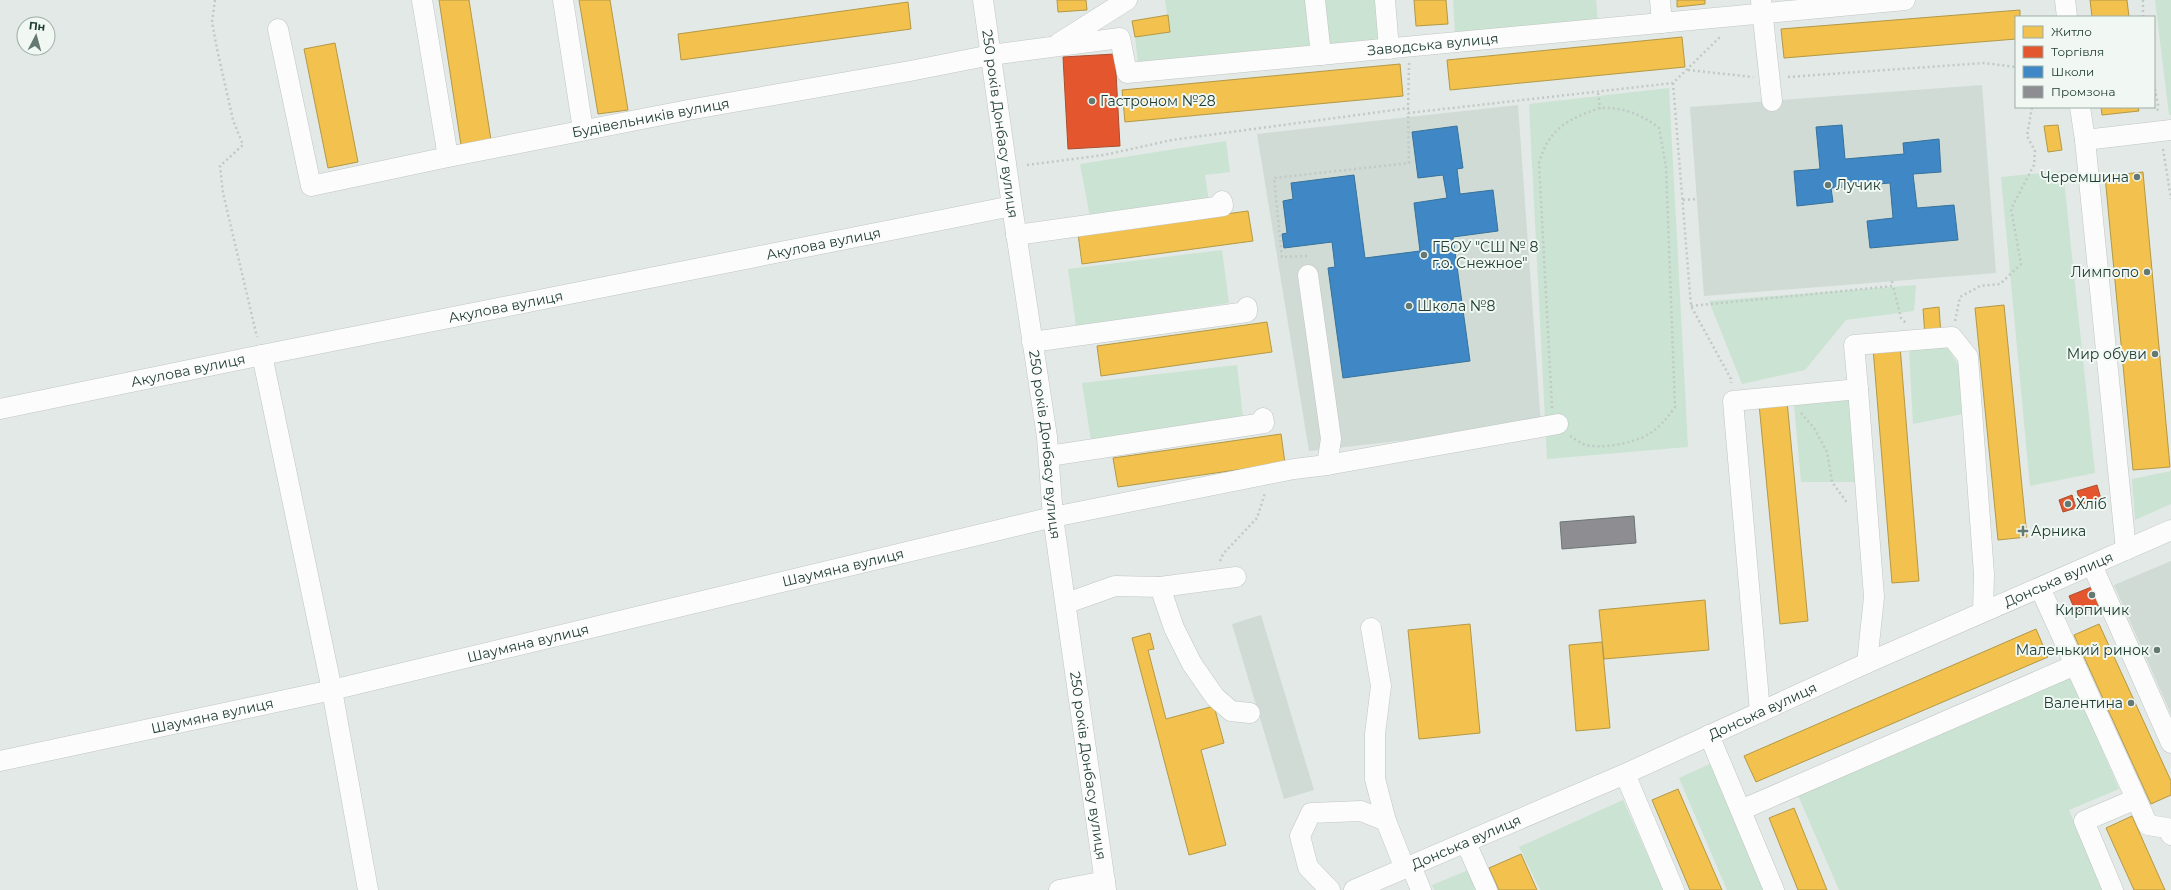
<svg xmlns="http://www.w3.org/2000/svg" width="2171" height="890" font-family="Montserrat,sans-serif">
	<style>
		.built { fill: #d0dbd6 }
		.green { fill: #cbe3d2 }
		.homes { fill: #f2c14e; stroke: #b39946 }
		.shops { fill: #e4572e; stroke: #a94f30 }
		.schools { fill: #3f88c5; stroke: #36729a }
		.industry { fill: #8d8d92; stroke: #6c7576 }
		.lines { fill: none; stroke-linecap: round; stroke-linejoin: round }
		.minor-casing { stroke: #c0c6c3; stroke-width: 21 }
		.path { stroke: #c0c9c6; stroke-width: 2.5; stroke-dasharray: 2 3; stroke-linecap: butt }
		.minor { stroke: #fbfcfb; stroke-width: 20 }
		.poi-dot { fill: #647972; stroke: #f1f8f4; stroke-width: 1.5 }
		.labels { text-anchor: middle; stroke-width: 4; stroke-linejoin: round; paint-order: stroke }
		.street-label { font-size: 14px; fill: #203d34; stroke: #f1f8f4 }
		.poi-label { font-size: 14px; fill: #203d34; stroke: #f1f8f4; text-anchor: start }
	</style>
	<rect width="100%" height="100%" fill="#e3e9e6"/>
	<path class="built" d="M1982 85 1996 273 1704 296 1690 107Z
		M1518 105 1541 425 1309 451 1257 134Z
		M2171 561V714L2114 585Z
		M1261 615 1314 790 1284 799 1232 624Z"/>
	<path class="green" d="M1165 0H1315L1321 55 1139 72 1135 37 1170 32Z
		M1323 0H1380L1383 41 1327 46Z
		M1453 0H1596L1598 23 1455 34Z
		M2155 0H2171V115H2169Z
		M1669 88 1688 447 1547 459 1529 104Z
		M1226 141 1230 172 1205 175 1209 202 1090 217 1080 164Z
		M2063 171 2095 473 2030 486 2001 177Z
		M1222 250 1229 303 1076 326 1068 269Z
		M1916 285 1914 311 1846 320 1805 370 1742 384 1709 301Z
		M1945 344 1963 372V414L1913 424 1909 349Z
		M1237 365 1243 417 1091 441 1082 383Z
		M1850 396 1858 482H1801L1794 405Z
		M2171 471V504L2135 520 2132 479Z
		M2070 675 2119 789 2069 810 2103 890H1839L1797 793Z
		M1712 763 1765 890H1727L1679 778Z
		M1623 800 1663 890H1540L1519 847Z
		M1471 869 1479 890H1434L1432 885Z"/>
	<path class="homes" d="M439 0H469L491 140 461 145Z
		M579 0H610L628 110 598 114Z
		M1057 0H1086L1087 10 1058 12Z
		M1414 0H1446L1448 24 1416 26Z
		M1677 0H1705V4L1677 7Z
		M2090 0H2127L2129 17H2092Z
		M908 2 911 29 681 60 678 34Z
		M2020 10V17H2016V39L1784 58 1781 29Z
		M1168 15 1170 32 1135 37 1132 21Z
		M1682 37 1685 67 1450 90 1447 60Z
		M335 43 358 162 328 168 304 49Z
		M1400 64 1403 96 1125 122 1122 90Z
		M2101 107H2138L2139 111 2102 115Z
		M2058 125 2062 150 2048 152 2044 126Z
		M2143 172 2170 467 2133 470 2105 176Z
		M1248 211 1253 241 1082 264 1078 234Z
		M2004 305 2027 537 1998 540 1975 308Z
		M1939 307 1941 335 1925 336 1923 309Z
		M1267 322 1272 352 1101 376 1097 346Z
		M1900 346 1919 581 1892 583 1873 348Z
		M1787 401 1808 621 1780 624 1759 404Z
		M1281 434 1285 463 1118 487 1113 458Z
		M1705 600 1709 650 1604 659 1599 610Z
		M1470 624 1480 733 1419 739 1408 630Z
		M2099 624 2171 781V795L2151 804 2074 635Z
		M2036 629 2048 657 1756 782 1744 756Z
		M1150 633 1154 649 1148 650 1166 719 1214 706 1224 743 1201 750 1226 845 1189 855 1132 638Z
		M1602 642 1610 728 1576 731 1569 645Z
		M1678 789 1722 890H1690L1652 800Z
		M1794 808 1827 890H1798L1769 818Z
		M2132 816 2165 890H2134L2106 828Z
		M1521 854 1537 890H1499L1489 868Z"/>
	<path class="shops" d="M1115 54 1120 146 1068 149 1063 57Z
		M2097 485 2101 499 2081 504 2077 491Z
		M2072 495 2076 508 2063 512 2059 500Z
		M2094 586 2102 604 2077 615 2069 596Z"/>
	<path class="schools" d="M1842 125 1845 159 1904 154 1903 143 1939 139 1941 172 1913 174 1917 208 1954 205 1958 240 1870 248 1867 221 1893 218 1890 183 1831 188 1833 202 1797 206 1794 171 1820 169 1816 127Z
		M1457 126 1463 168 1457 169 1460 194 1493 190 1498 231 1453 237 1470 361 1343 378 1328 268 1335 267 1332 242 1284 248 1282 234 1287 233 1283 201 1293 199 1291 183 1354 175 1365 258 1420 251 1414 203 1447 198 1443 175 1418 178 1412 132Z"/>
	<path class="industry" d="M1634 516 1636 543 1562 549 1560 522Z"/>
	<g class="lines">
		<g class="minor-casing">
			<g id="minor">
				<path d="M422 0 448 157"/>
				<path d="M563 0 583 130"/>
				<path id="s1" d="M983 0 1012 206 1047 437 1053 517 1106 890"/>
				<path d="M1315 0 1321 55"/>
				<path d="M1385 0 1389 49"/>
				<path d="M1660 0 1662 23"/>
				<path d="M1761 0 1772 101"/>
				<path d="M2065 0 2067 17"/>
				<path id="s2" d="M278 29 311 186 448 157 688 110 910 71 991 55 1120 38 1127 73 1905 0"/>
				<path d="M1059 43 1127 0"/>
				<path d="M2080 107 2085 140 2171 130"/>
				<path d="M2085 140 2126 550"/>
				<path d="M1016 235 1223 206 1222 201"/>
				<path d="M1032 342 1247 312V307"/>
				<path d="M262 355 332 690 368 890"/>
				<path d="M1858 389 1874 597 1867 663"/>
				<path id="s3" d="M0 409 262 355 1012 206"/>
				<path d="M1049 456 1264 423 1263 418"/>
				<path d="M1327 465 1558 424"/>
				<path d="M2092 565 2171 743"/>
				<path d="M1160 587 1236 577"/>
				<path d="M2040 588 2148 825 2167 828 2171 835"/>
				<path d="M1067 603 1115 586 1160 587 1174 628 1192 664 1215 697 1231 711 1250 713"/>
				<path d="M1371 628 1381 686 1375 734V779L1386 821 1405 869"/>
				<path d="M1760 712 1733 401 1858 389 1854 345 1952 337 1968 357 1984 574 1983 612"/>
				<path d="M1709 735 1774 890"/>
				<path id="s4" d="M0 761 332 690 1053 517 1294 469 1327 465 1331 439 1308 275"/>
				<path d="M1625 774 1674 890"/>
				<path d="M1741 810 2075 665"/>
				<path d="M1466 843 1487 890"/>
				<path d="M1411 866 1421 890"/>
				<path d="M1059 890 1105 881"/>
				<path d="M1330 890 1308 867 1300 836 1311 813 1361 811 1386 821"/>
				<path id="s5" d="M1354 890 1625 774 1867 663 2171 530"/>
				<path d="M2113 890 2084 821 2136 799"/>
			</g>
		</g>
		<path class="path" d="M215 0 212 22 217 49 233 120 243 145 220 166 223 193 257 337
			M2143 17V0
			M1409 63 1408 113 1673 83 1721 36
			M1688 70 1753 77
			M1788 77 1984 63 2016 67
			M1673 83 1691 306 1731 379V383
			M2154 84 2158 105 2157 113
			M2163 149 2171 199
			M1027 165 1104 155 1172 140 1409 108
			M1683 200 1697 199
			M1307 256 1282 257 1274 178 1409 163 1408 113
			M1892 281 1893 286
			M1691 306 1893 286 1901 318 1906 323
			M1955 321 1960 297 1980 286 2000 284 2021 264 2011 209 2034 165 2035 151 2027 136 2032 107
			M1552 408 1539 163C1549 128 1568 119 1600 108L1598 92
			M1801 413 1814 428 1827 452 1832 482 1848 504
			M1570 436C1574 438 1579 442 1583 444 1599 450 1635 443 1649 434 1660 427 1667 418 1675 407L1666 167 1659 128C1641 114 1623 107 1600 108
			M1220 561 1223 554 1257 518 1265 493"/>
		<use href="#minor" class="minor"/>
	</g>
	<g class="poi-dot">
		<circle cx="1092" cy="101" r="4"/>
		<circle cx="2137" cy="177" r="4"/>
		<circle cx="1828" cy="185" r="4"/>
		<circle cx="1424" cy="255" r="4"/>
		<circle cx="2147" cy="272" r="4"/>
		<circle cx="1409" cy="306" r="4"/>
		<circle cx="2155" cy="354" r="4"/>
		<circle cx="2068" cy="504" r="4"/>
		<path d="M2021 525h4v4h4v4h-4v4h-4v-4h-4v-4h4z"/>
		<circle cx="2092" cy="595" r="4"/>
		<circle cx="2157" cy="650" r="4"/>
		<circle cx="2131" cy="703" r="4"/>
	</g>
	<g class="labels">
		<g class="street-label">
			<text dy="5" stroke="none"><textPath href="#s2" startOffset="1326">Заводська вулиця</textPath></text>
			<text dy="5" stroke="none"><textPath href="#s2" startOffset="507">Будівельників вулиця</textPath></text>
			<text dy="5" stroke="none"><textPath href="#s1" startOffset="125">250 років Донбасу вулиця</textPath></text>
			<text dy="5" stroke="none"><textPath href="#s3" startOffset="840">Акулова вулиця</textPath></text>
			<text dy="5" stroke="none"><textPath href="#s3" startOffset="516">Акулова вулиця</textPath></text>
			<text dy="5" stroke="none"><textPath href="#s3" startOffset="192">Акулова вулиця</textPath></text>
			<text dy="5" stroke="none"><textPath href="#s1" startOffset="449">250 років Донбасу вулиця</textPath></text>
			<text dy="5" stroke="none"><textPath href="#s4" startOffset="865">Шаумяна вулиця</textPath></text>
			<text dy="5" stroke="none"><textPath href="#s5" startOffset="770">Донська вулиця</textPath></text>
			<text dy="5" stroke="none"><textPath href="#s4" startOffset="541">Шаумяна вулиця</textPath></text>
			<text dy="5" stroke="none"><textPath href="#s5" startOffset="446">Донська вулиця</textPath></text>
			<text dy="5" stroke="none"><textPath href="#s4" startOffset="217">Шаумяна вулиця</textPath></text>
			<text dy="5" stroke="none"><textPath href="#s1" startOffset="773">250 років Донбасу вулиця</textPath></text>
			<text dy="5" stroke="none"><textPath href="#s5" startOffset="122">Донська вулиця</textPath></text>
		</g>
		<g class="poi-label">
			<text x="1100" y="106">Гастроном №28</text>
			<text x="2129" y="182" text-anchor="end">Черемшина</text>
			<text x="1836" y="190">Лучик</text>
			<text x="1432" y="252">ГБОУ "СШ № 8<tspan x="1432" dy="16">г.о. Снежное"</tspan></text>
			<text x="2139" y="277" text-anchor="end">Лимпопо</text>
			<text x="1417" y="311">Школа №8</text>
			<text x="2147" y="359" text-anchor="end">Мир обуви</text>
			<text x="2076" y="509">Хліб</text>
			<text x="2031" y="536">Арника</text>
			<text x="2092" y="615" text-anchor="middle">Кирпичик</text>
			<text x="2149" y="655" text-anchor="end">Маленький ринок</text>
			<text x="2123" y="708" text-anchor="end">Валентина</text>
		</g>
	</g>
	<rect x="2015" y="16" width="140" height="92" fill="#f1f8f4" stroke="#9dada7"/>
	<rect x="2023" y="26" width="20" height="12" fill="#f2c14e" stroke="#9dada7"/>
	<text x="2051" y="36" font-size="12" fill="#203d34">Житло</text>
	<rect x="2023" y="46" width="20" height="12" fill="#e4572e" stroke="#9dada7"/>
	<text x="2051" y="56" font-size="12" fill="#203d34">Торгівля</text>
	<rect x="2023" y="66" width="20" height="12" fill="#3f88c5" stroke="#9dada7"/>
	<text x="2051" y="76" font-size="12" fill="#203d34">Школи</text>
	<rect x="2023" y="86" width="20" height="12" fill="#8d8d92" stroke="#9dada7"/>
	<text x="2051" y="96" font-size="12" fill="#203d34">Промзона</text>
	<g transform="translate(36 36) rotate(6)"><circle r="19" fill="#f1f8f4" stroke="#9dada7"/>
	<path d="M0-3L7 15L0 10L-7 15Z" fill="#647972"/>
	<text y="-6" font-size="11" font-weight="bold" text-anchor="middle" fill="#203d34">Пн</text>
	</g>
</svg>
